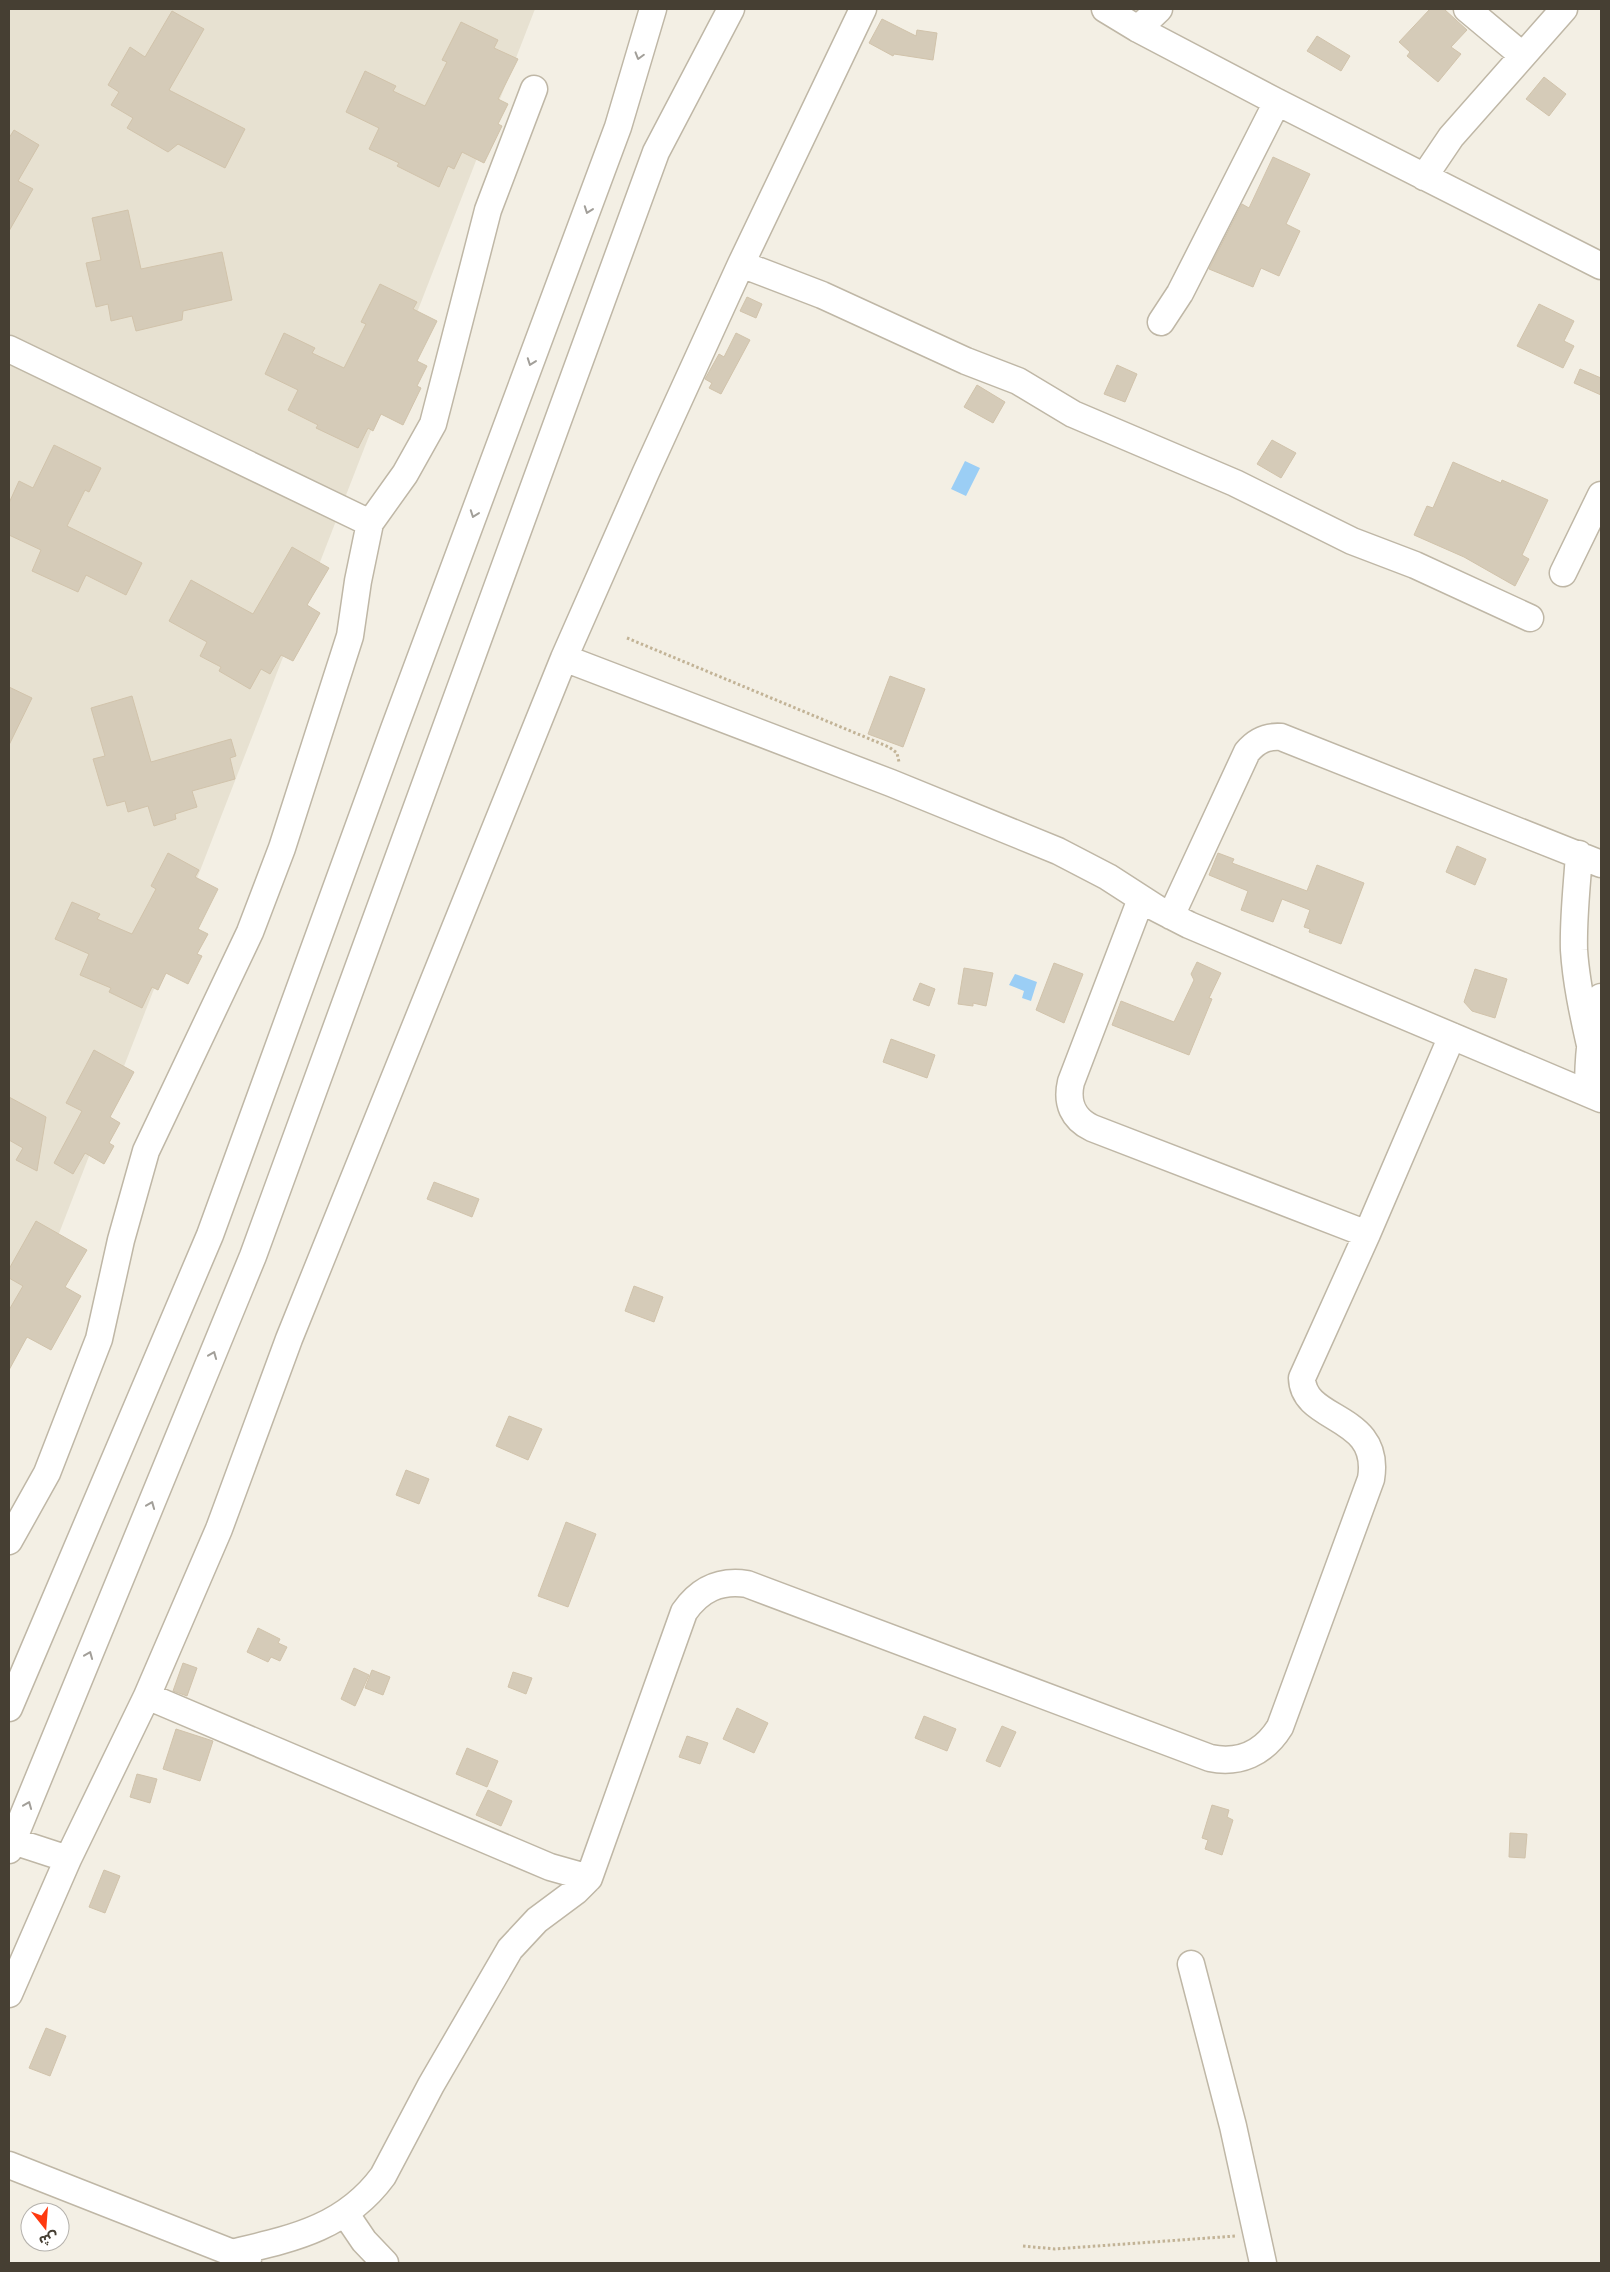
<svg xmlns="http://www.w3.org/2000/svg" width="1610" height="2272" font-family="'Fira Sans','Noto Sans Arabic',sans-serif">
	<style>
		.residential { fill: #e7e1d1 }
		.water { fill: #9bcef5 }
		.building { fill: #d5cbb8; stroke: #d1c3ab }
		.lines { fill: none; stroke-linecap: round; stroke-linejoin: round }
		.minor-casing { stroke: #bfb7a6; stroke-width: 29 }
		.path { stroke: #c2b396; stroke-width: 3; stroke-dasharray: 2.5 2.5; stroke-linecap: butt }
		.minor { stroke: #fff; stroke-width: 26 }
		.oneway { stroke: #a29f99 }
	</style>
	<rect width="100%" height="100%" fill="#f3efe4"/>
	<path class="residential" d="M9 9H535L9 1362Z"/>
	<path class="water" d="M965 461 980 468 966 496 951 489Z
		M1015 974 1037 982 1031 1001 1022 998 1024 991 1009 985Z"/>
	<path class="building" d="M1430 9H1444L1467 30 1451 47 1461 54 1438 82 1407 56 1410 52 1399 42Z
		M172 11 204 29 169 90 245 129 225 168 178 144 168 152 127 128 133 118 111 105 119 92 108 85 130 47 145 57Z
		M882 19 916 36 917 30 937 33 933 60 894 54 893 56 869 43Z
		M461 22 498 40 494 48 518 59 498 99 508 104 498 124 502 126 484 163 462 152 454 169 448 166 439 187 397 166 399 163 369 149 379 128 346 112 365 71 396 86 393 91 425 106 447 62 442 60Z
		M1317 36 1350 56 1341 71 1307 51Z
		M1544 77 1566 94 1549 116 1526 99Z
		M14 130 39 145 18 181 33 189 9 231V138Z
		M1273 157 1310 174 1286 224 1300 231 1279 276 1261 268 1253 287 1209 269 1242 204 1249 208Z
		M128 210 141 269 222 252 232 300 183 311 182 320 136 331 132 316 111 321 108 304 96 307 86 263 101 260 92 218Z
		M380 284 417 302 413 309 437 321 417 361 427 366 417 386 421 388 403 425 381 414 373 431 368 428 358 448 316 428 318 425 288 410 298 390 265 374 284 333 315 348 312 353 344 368 366 324 361 322Z
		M747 297 762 304 756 318 740 311Z
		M1539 304 1574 321 1564 341 1574 346 1563 368 1517 346Z
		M736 333 750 340 721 394 709 388 712 383 705 379 719 354 724 357Z
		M1117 365 1137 374 1125 402 1104 394Z
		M1580 369 1601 378V395L1574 383Z
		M977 385 1005 402 993 423 964 407Z
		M1272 440 1296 453 1281 478 1257 464Z
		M54 445 101 468 89 492 85 490 67 526 142 563 126 595 86 575 78 592 32 571 41 550 9 535V503L19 481 33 488Z
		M1453 462 1501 483 1502 480 1548 500 1522 555 1529 559 1515 586 1464 557 1414 535 1427 506 1433 508Z
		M292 547 329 568 307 605 320 613 293 661 281 655 270 674 261 669 250 689 219 671 221 667 200 656 207 642 169 621 191 580 253 614Z
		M890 676 925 689 903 747 868 734Z
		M9 687 32 698 9 745Z
		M132 696 151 762 231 739 236 756 230 758 235 779 192 791 197 807 175 814 176 819 154 826 148 806 128 812 125 801 107 806 93 759 105 756 91 708Z
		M1457 846 1486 859 1475 885 1446 872Z
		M168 853 199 870 195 877 218 889 198 929 208 934 197 954 202 956 188 984 166 973 158 990 152 987 142 1008 109 992 111 988 80 975 89 954 55 939 72 902 100 914 97 919 132 934 156 889 151 886Z
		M1218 853 1234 859 1232 863 1307 891 1317 865 1364 883 1341 944 1309 932 1310 929 1304 927 1310 910 1282 899 1273 922 1241 910 1248 891 1209 875Z
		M1197 962 1221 973 1209 998 1212 999 1189 1055 1112 1025 1121 1001 1174 1022 1194 980 1191 974Z
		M1054 963 1083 974 1064 1023 1036 1010Z
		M964 968 993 973 986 1006 973 1003V1006L958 1004Z
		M1475 969 1507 979 1495 1018 1472 1011 1464 1002Z
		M920 983 935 989 929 1006 913 1000Z
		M891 1039 935 1055 927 1078 883 1062Z
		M94 1050 134 1072 110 1117 120 1123 109 1143 114 1146 104 1164 85 1153 73 1174 54 1163 82 1111 66 1103Z
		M9 1097 46 1117 37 1171 16 1160 23 1148 9 1140Z
		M434 1182 479 1199 472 1217 427 1199Z
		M36 1221 87 1250 65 1287 81 1296 51 1350 27 1337 9 1370V1310L23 1286 9 1278V1269Z
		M634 1286 663 1297 654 1322 625 1311Z
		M509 1416 542 1429 528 1460 496 1446Z
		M406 1470 429 1479 419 1504 396 1495Z
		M566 1522 596 1534 568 1607 538 1596Z
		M258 1628 280 1639 278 1643 287 1647 280 1661 271 1657 268 1662 247 1652Z
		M183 1663 197 1668 187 1696 173 1691Z
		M354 1668 369 1675 355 1706 341 1699Z
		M372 1670 390 1677 383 1695 365 1688Z
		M513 1672 532 1678 526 1694 508 1687Z
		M737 1708 768 1723 754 1753 723 1739Z
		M924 1716 956 1729 947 1751 915 1738Z
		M1002 1726 1016 1732 1000 1767 986 1761Z
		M176 1729 213 1741 200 1781 163 1769Z
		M687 1736 708 1743 700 1764 679 1757Z
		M467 1748 498 1761 487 1787 456 1774Z
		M137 1774 157 1779 150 1803 130 1797Z
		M488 1790 512 1801 501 1826 476 1815Z
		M1212 1805 1229 1810 1227 1817 1233 1820 1222 1855 1205 1849 1208 1840 1202 1838Z
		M1510 1833 1527 1834 1525 1858 1509 1857Z
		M104 1870 120 1876 105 1913 89 1907Z
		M46 2028 66 2036 50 2076 29 2068Z"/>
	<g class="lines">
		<g class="minor-casing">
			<path id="minor" d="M1105 9 1138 29 1277 102 1601 266
				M1467 9 1522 55
				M1138 29 1159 9
				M1424 177 1451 137 1564 9
				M741 264 822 295 966 361 1018 381 1073 414 1235 483 1352 541 1415 565 1530 618
				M1161 322 1180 293 1277 102
				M9 349 370 523 358 581 350 636 282 848 250 932 146 1151 121 1240 99 1339 47 1473 9 1541
				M370 523 405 474 433 424 488 210 534 89
				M1563 573 1601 495
				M564 658 891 783 1058 851 1108 877 1156 908 1189 925 1601 1099
				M1579 854C1577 886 1573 918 1574 950 1576 982 1583 1014 1590 1045
				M1141 899 1071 1082C1066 1103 1073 1119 1092 1128L1367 1234
				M1171 916 1247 752C1257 740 1267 736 1281 737L1601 864
				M1588 1093C1588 1060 1590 1029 1601 997
				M147 1696 550 1867 589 1878
				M9 1708 210 1235 394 729 618 127 653 9
				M13 1841 68 1859
				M9 1850 253 1256 656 152 731 9
				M1191 1964 1233 2126 1263 2263
				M9 1994 68 1859 147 1696 219 1529 289 1339 564 658 646 472 741 264 863 9
				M9 2165 248 2259
				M345 2213 364 2241 385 2263
				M231 2253C290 2239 344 2229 383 2176L431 2085 510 1949 537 1920 576 1891 589 1878 684 1612C700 1589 720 1580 747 1584L1210 1758C1239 1764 1264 1753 1280 1727L1371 1479C1382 1413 1303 1423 1302 1378L1367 1234 1452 1036"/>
		</g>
		<path class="path" d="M627 638 889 747 897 753 899 762
			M1023 2246 1055 2249 1236 2236"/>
		<use href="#minor" class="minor"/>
	</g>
	<defs><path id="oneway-chevron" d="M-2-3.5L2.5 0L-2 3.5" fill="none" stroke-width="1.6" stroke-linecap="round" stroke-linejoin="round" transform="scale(1.25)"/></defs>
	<g class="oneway">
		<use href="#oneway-chevron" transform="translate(639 56) rotate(106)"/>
		<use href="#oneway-chevron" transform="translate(588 210) rotate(110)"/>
		<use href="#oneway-chevron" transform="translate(531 362) rotate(110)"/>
		<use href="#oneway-chevron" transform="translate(474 514) rotate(110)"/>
		<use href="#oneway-chevron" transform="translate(213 1355) rotate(-68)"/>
		<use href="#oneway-chevron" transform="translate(151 1505) rotate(-68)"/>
		<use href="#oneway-chevron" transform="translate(89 1655) rotate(-68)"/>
		<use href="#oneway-chevron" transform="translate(28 1805) rotate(-68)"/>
	</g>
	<rect width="1610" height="2272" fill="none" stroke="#463f33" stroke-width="20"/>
	<g transform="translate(45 2227) rotate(163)"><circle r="24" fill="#ffffff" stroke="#b5b2ad"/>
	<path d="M0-4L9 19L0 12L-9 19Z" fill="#ff390f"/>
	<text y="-8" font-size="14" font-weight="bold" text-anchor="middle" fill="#463f33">ش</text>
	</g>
</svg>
